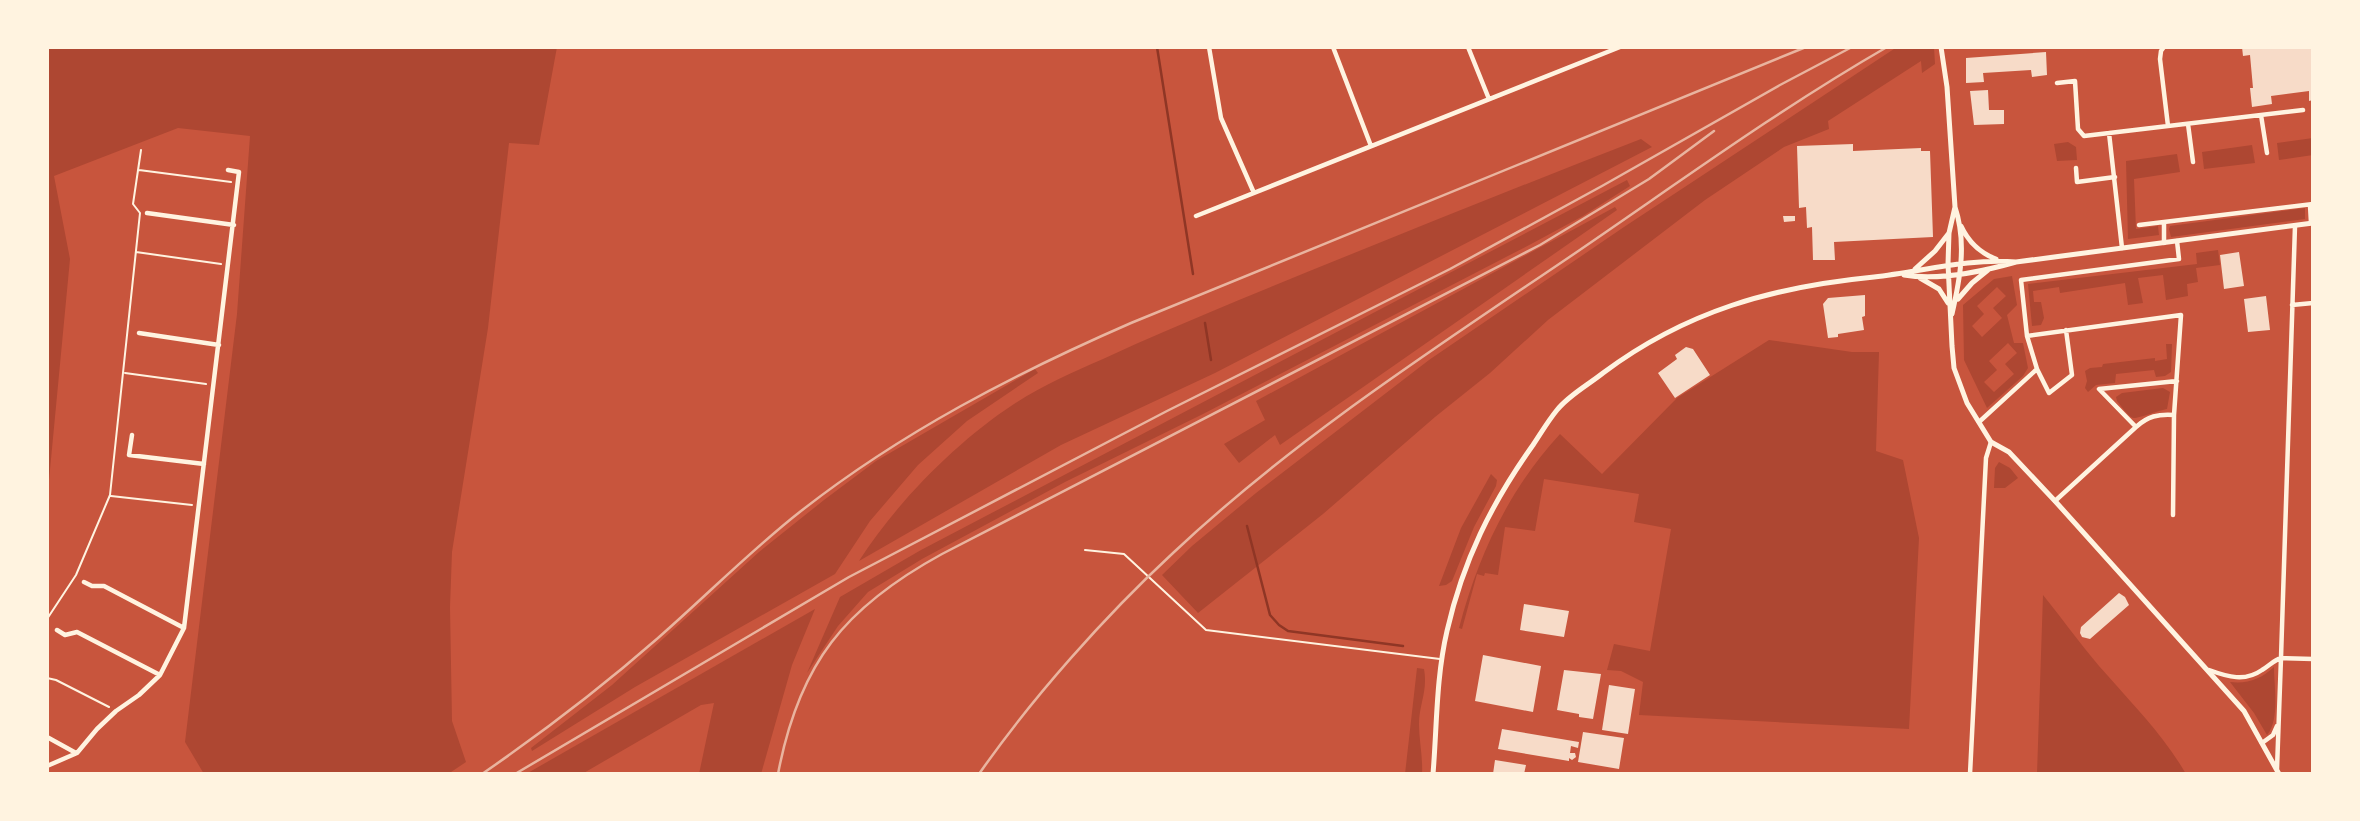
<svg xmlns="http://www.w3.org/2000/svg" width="2360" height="821" font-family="Roboto,sans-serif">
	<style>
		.green { fill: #ae4732; fill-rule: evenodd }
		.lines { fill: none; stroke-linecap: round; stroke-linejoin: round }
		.stream { stroke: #8f3625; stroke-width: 2.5 }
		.building { fill: #f7dbc8 }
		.path { stroke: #fff3e0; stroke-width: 2 }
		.service { stroke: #fff3e0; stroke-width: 2 }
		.minor { stroke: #fff3e0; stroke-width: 4.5 }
		.tertiary { stroke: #fff3e0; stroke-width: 5 }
		.rail { stroke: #e9b49f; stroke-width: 2.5 }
	</style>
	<rect width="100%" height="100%" fill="#c8553d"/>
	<path class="green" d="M47 47H557L539 145 509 143 488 328 452 552 450 607 452 721 466 762 448 774H204L185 742 237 314 250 136 178 128 54 176 70 259 47 501Z
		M1897 47H1934L1935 64 1922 73 1921 61 1828 121 1829 129 1784 147 1705 200 1548 320 1490 373 1435 417 1323 514 1198 613 1162 575 1192 546 1256 493 1429 360 1624 227Z
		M2313 138V155L2279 160 2277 143Z
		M1641 139 1652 147 1215 373 1061 445 859 561C896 503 956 442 1014 404 1042 386 1073 372 1103 359 1148 338 1194 319 1239 300 1373 245 1507 191 1641 139Z
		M2068 142 2076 147 2077 160 2057 161 2054 144Z
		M2252 145 2255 163 2204 169 2202 152Z
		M2177 154 2180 172 2134 179 2136 229 2158 226 2159 235 2128 239 2126 161Z
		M1627 180 1630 186 1583 216 1533 243 1203 414 1065 482 922 559 868 592 838 626 807 673 840 597 921 550Z
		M1615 207 1617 210 1280 445 1275 435 1239 463 1224 444 1265 420 1256 401Z
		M2305 208V219L2171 237 2169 229 2170 226Z
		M2218 250 2220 265 2196 268 2198 282 2187 284 2188 296 2166 300 2163 275 2138 278 2143 303 2128 305 2125 283 2060 293 2059 287 2033 291 2034 302H2041L2044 318 2041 325 2032 326 2028 284 2197 264 2196 253Z
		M2012 276 2017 305 2007 315 2014 343H2023L2028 368 2023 376 1987 408 1964 360 1963 305 1994 279ZM1997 287 2006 296 1993 308 2002 318 1982 337 1972 326 1984 314 1977 306ZM2008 343 2017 353 2005 364 2014 374 1994 392 1984 382 1997 370 1989 361Z
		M1769 340 1852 352H1879L1876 451 1903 460 1919 538 1909 729 1639 715 1643 682 1621 671 1607 670 1614 644 1650 651 1671 529 1634 522 1639 494 1544 479 1535 531 1505 527 1498 575 1485 573 1484 576 1477 574 1462 629 1459 628C1478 556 1509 489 1560 434L1602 474 1677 398Z
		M2166 344H2172L2171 372 2165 376 2156 377 2154 370 2116 374 2115 383 2096 385 2088 392 2085 388 2087 381 2085 371 2090 368 2102 367 2103 364 2155 358V361L2167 359Z
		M1035 369 1038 373 967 421 918 465 870 521 835 574 635 687 532 751 531 748 612 685 759 552 824 500 876 461Z
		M2163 388 2170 392 2167 409C2160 410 2137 419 2133 418 2128 416 2121 406 2117 401L2116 397 2122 393Z
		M1999 462 2010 468 2018 478 2005 488H1994L1995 468Z
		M1491 474 1497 480 1496 486 1474 527 1452 581 1446 585 1439 586 1461 528Z
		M2043 595C2065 622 2085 651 2108 676 2136 708 2164 736 2186 774H2037Z
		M815 609 792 665 761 774H699L714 703 701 705 582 774H526Z
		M2274 667C2274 686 2280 720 2267 735L2254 713 2230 682C2248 684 2261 679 2274 667Z
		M1417 668 1424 669C1428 691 1419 704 1419 724 1419 741 1423 757 1422 774H1405Z"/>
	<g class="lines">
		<path class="stream" d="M1157 47 1193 274
			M1205 323 1211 360
			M1247 526 1270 615 1279 625 1288 631 1403 646"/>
	</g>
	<path class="building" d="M2242 47H2313V100L2309 101V91L2271 96 2272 104 2252 107 2250 88H2253L2250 55 2243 56Z
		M2046 52 2047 75 2032 77 2031 70 1983 73 1984 82 1966 83V58Z
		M1988 90 1989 110H2004V124L1974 125 1970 91Z
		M1853 144V151L1921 148V151H1930L1933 237 1834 242 1835 260H1813L1812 227 1807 228 1806 207 1799 208 1797 146Z
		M1783 216H1795V221L1784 222Z
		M2239 252 2244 286 2224 289 2220 255Z
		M1865 295V316L1862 317 1864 330 1838 334V337L1828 338 1823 304 1828 298Z
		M2266 296 2270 330 2248 332 2244 299Z
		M1686 347 1693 349 1710 375 1675 398 1658 373 1677 359 1675 355Z
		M2119 593 2125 597 2129 605 2090 639 2082 637 2080 633 2081 627Z
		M1524 604 1569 611 1564 637 1520 630Z
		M1483 655 1541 666 1533 712 1475 701Z
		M1564 670 1601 674 1593 719 1579 717V714L1557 710Z
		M1609 685 1635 689 1628 734 1602 730Z
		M1502 729 1579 742 1578 748 1571 746 1570 753H1575L1576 757 1572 760 1569 758V761L1498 749Z
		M1583 732 1624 738 1619 769 1578 762Z
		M1495 760 1526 765 1524 774H1493Z"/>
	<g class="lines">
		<path class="path" d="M139 170 231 182
			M136 252 221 264
			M125 373 206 384
			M111 496 192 505
			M47 619 76 575 110 495 140 213 133 204 141 150
			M47 678 56 680 109 707"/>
		<path class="service" d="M1085 550 1124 554 1206 630 1440 659"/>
		<path class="minor" d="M1209 47 1221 118 1254 193
			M1333 47 1371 146
			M1468 47 1489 99
			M2164 47 2161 51 2160 59 2168 126
			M2057 83 2075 81 2078 129 2084 136 2303 110
			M2261 115 2267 153
			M2188 124 2193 162
			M2109 133 2122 248
			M2076 168 2077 182 2115 177
			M2310 205 2311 223
			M147 213 234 225
			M1196 216 1620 47
			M2164 222V243
			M2139 225 2313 204
			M2295 226 2281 658 2313 659
			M2292 305 2313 303
			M139 333 219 345
			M2027 336 2181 315 2174 415
			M2037 369 2049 393 2072 375 2066 330
			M1979 422 2037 369 2027 336 2021 280 2179 259 2177 241
			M132 435 129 455 204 464
			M2055 501 2136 427
			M2173 515 2174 415C2158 414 2148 416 2136 427L2099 389 2177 381
			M84 582 92 586H104L184 628
			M57 630 65 635 77 632 160 675
			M2209 670C2228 677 2245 682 2262 670 2269 666 2274 660 2281 658L2277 769
			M47 737 76 753
			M2262 743 2273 735 2277 726
			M47 766 77 753 97 729 116 711 139 695 160 675 184 628 239 172 228 170
			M1970 774 1986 458 1991 442"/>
		<path class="tertiary" d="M1941 47 1947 87 1955 207C1967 243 1960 279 1952 314
			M1955 207 1949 233 1948 264 1952 346 1954 368 1967 403 1991 442 2009 452 2055 501 2244 711 2279 774
			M1961 226C1968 241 1980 253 1996 259
			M1915 269 1935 251 1949 233
			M1904 275C1940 281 1981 272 2016 262L2313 223
			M1920 278 1939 289 1948 303
			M1958 299 1972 283 1988 270
			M1433 774C1437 726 1436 678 1447 631 1463 561 1491 504 1533 445 1541 433 1548 421 1557 410 1569 395 1588 385 1603 373 1686 311 1772 287 1874 277 1921 272 1967 258 2016 262"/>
		<path class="rail" d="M482 774C543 732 602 687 658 638 706 596 751 550 801 511 902 432 1014 374 1131 323L1806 47
			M515 774 849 577 1167 411 1450 269 1602 186 1780 85 1852 47
			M778 774C799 663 845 607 942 554L1540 245 1649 179 1714 131
			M979 774C1032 698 1105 616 1173 553 1293 440 1432 350 1568 258 1674 186 1776 111 1887 47"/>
	</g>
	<rect width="2360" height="821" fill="none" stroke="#fff3e0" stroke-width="98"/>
</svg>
